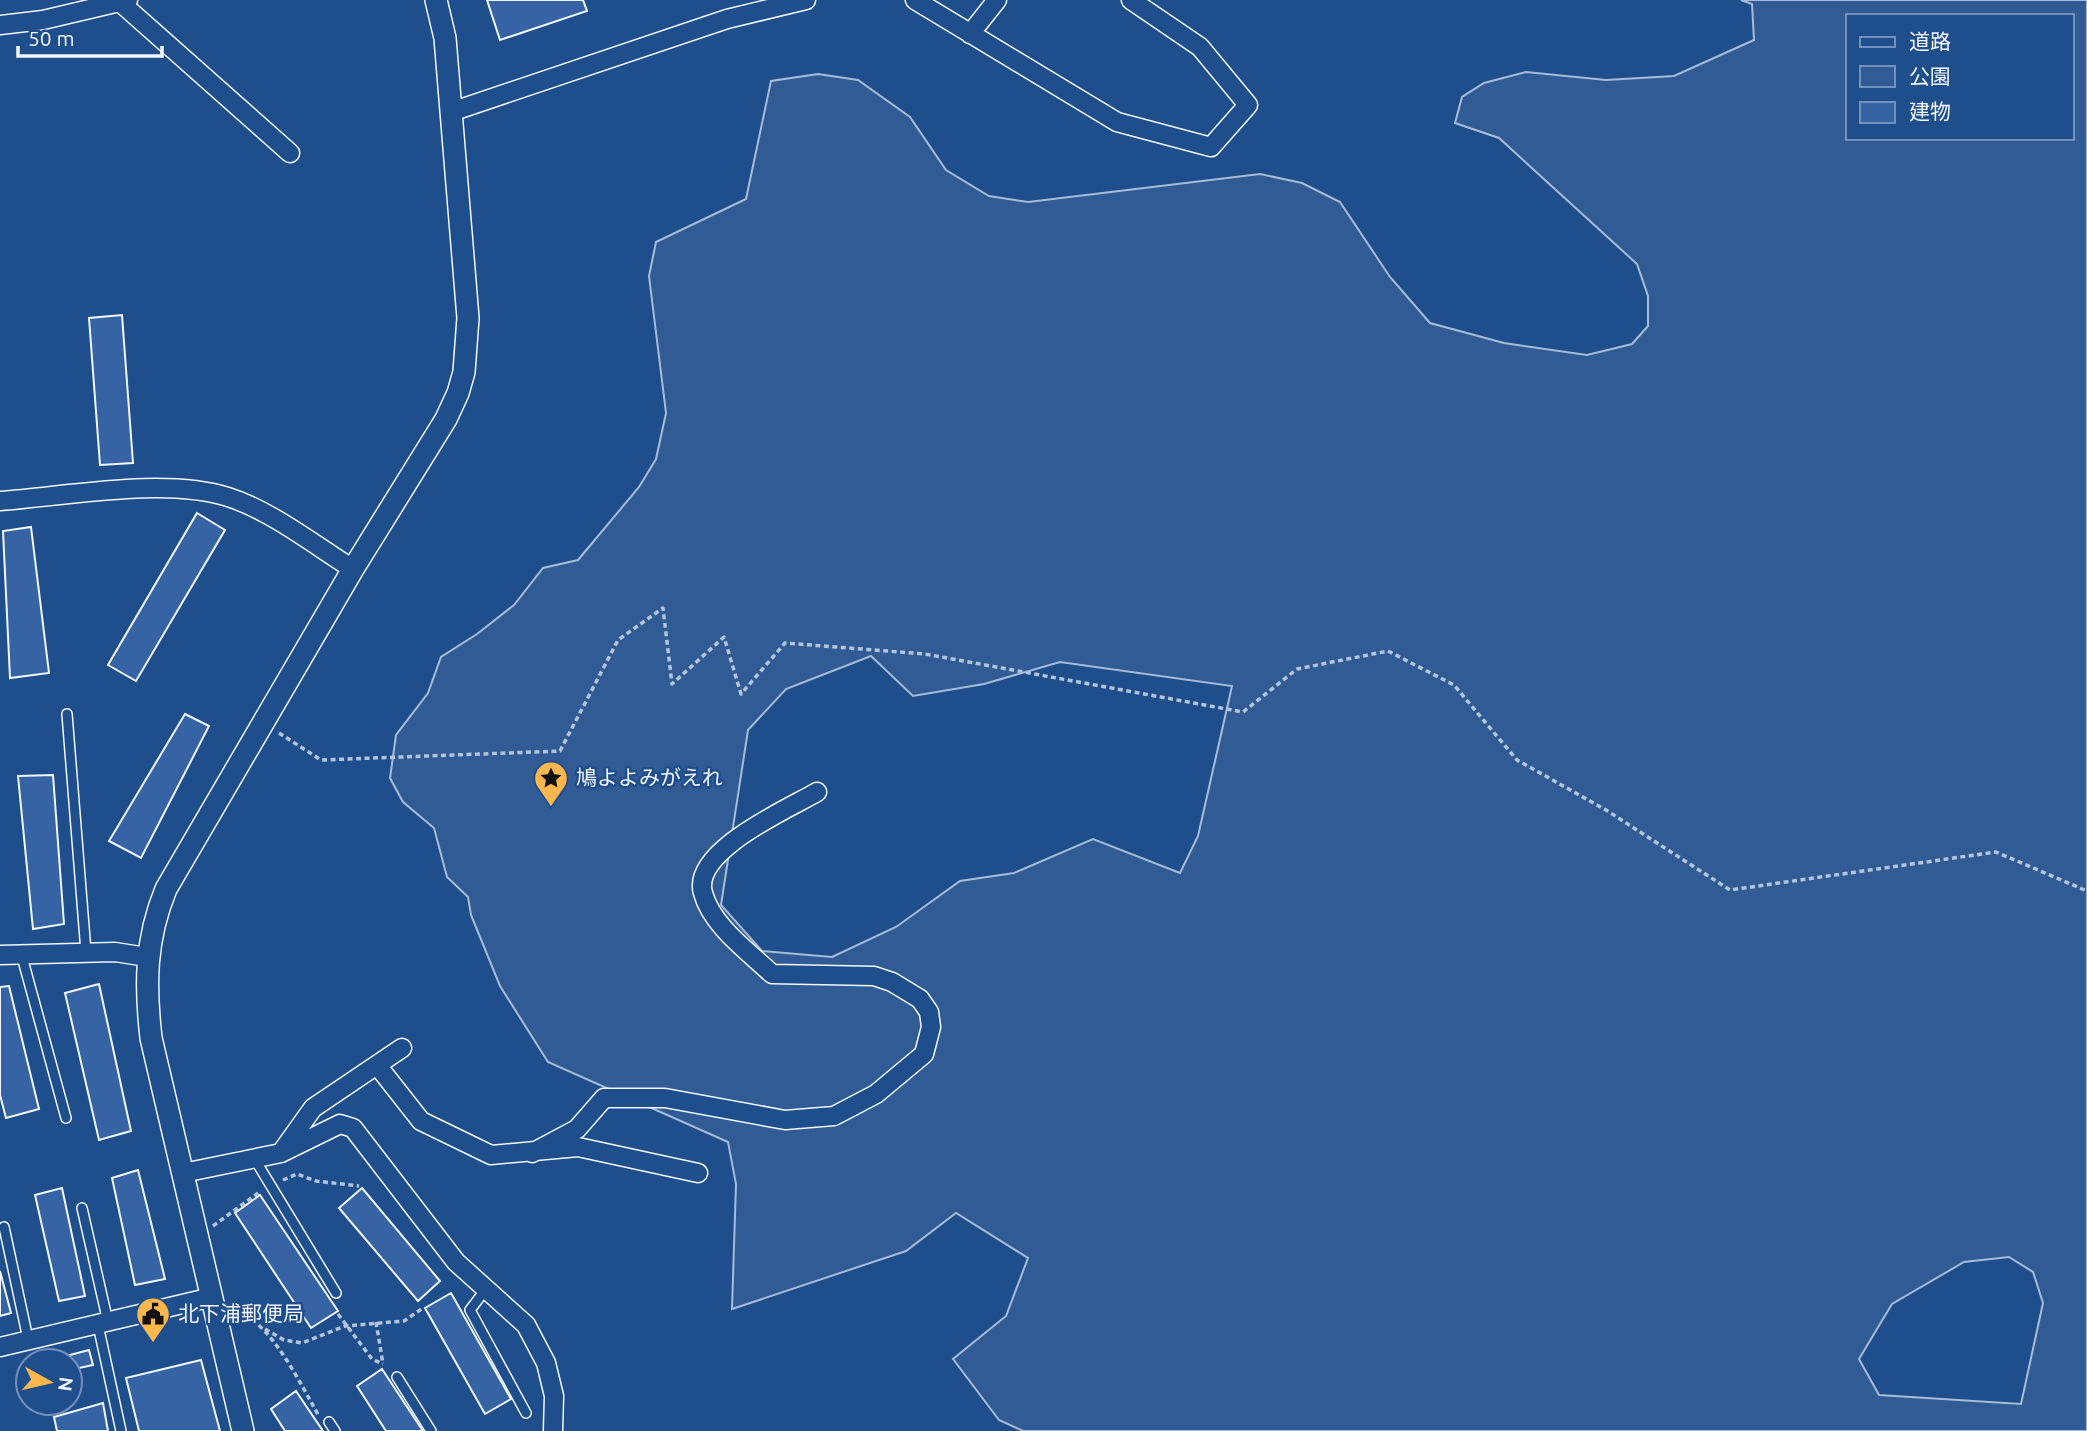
<svg xmlns="http://www.w3.org/2000/svg" width="2087" height="1431" font-family="Ubuntu,'Noto Sans JP',sans-serif">
	<style>
		.green { fill: #305b95; stroke: #a8bbd7; stroke-width: 2; fill-rule: evenodd }
		.building { fill: #3563a3; stroke: #f2f6ff; stroke-width: 2 }
		.lines { fill: none; stroke-linecap: round; stroke-linejoin: round }
		.service-casing { stroke: #f2f6ff; stroke-width: 12 }
		.minor-casing { stroke: #f2f6ff; stroke-width: 21 }
		.tertiary-casing { stroke: #f2f6ff; stroke-width: 24 }
		.path { stroke: #b3c4dc; stroke-width: 3.5; stroke-dasharray: 5 3.5; stroke-linecap: butt }
		.service { stroke: #1f4e8c; stroke-width: 9 }
		.minor { stroke: #1f4e8c; stroke-width: 18 }
		.tertiary { stroke: #1f4e8c; stroke-width: 21 }
		.labels { text-anchor: middle; stroke-width: 5; stroke-linejoin: round; paint-order: stroke }
		.poi-label { font-size: 21px; fill: #f2f6ff; stroke: #1f4e8c; text-anchor: start }
	</style>
	<rect width="100%" height="100%" fill="#1f4e8c"/>
	<path class="green" d="M1741 0H2087V1431H1023L999 1420 953 1359 1006 1316 1028 1258 956 1213 906 1251 732 1309 736 1184 728 1142 548 1062 500 986 471 915 468 897 447 877 434 828 403 802 390 778 396 735 428 693 441 657 477 634 514 605 543 568 578 560 639 487 656 459 666 413 649 276 656 242 746 199 771 81 818 74 858 80 910 117 946 170 989 196 1028 202 1260 174 1302 183 1340 202 1390 277 1430 323 1504 343 1587 355 1632 344 1648 326V296L1637 264 1499 138 1455 123 1462 97 1484 83 1526 72 1606 80 1674 76 1754 40 1752 4ZM1847 16H2071V138H1847ZM871 656 913 696 984 684 1060 662 1232 686 1198 836 1180 873 1093 839 1014 873 960 881 896 927 832 957 762 951 721 905 748 730 786 689ZM2009 1257 2033 1272 2043 1303 2021 1404 1879 1395 1859 1359 1892 1304 1964 1262Z"/>
	<path class="building" d="M487 0H583L587 11 500 40Z
		M122 315 133 463 100 465 89 318Z
		M197 513 225 530 136 681 108 665Z
		M31 527 49 673 10 678 3 531Z
		M185 714 209 726 141 858 109 841Z
		M53 775 64 924 33 929 18 776Z
		M99 984 131 1131 99 1140 65 993Z
		M9 986 39 1109 6 1118 0 1095V987Z
		M138 1170 165 1279 135 1285 112 1178Z
		M62 1188 85 1296 59 1301 35 1195Z
		M362 1188 440 1281 418 1301 339 1208Z
		M260 1195 338 1311 311 1328 235 1213Z
		M0 1271 11 1313 0 1316Z
		M451 1293 511 1399 485 1414 425 1308Z
		M89 1350 93 1365 70 1370V1361H47Z
		M201 1360 220 1431H139L126 1378Z
		M382 1369 423 1431H386L357 1386Z
		M296 1391 323 1431H285L271 1409Z
		M103 1403 108 1431H57L54 1417Z"/>
	<g class="lines">
		<g class="service-casing">
			<path id="service" d="M67 714 86 952
				M21 953 66 1118
				M254 1158 336 1293
				M82 1208 108 1322
				M4 1227 28 1339
				M486 1289 470 1310 526 1413
				M98 1325 121 1431
				M397 1377 431 1431
				M329 1422 335 1431"/>
		</g>
		<g class="minor-casing">
			<path id="minor" d="M915 0 1117 122 1211 147 1248 105 1200 47 1131 0
				M121 3 290 153
				M0 25 43 20 128 0
				M970 34 997 0
				M451 112 727 19 806 0
				M0 501C68 496 164 477 228 497 270 510 316 546 353 569
				M0 955 115 952 147 957
				M377 1065 421 1121 491 1155 578 1147 698 1173
				M283 1150 313 1108 402 1048
				M532 1153 577 1129 604 1098H665L785 1120 834 1116 876 1094 924 1054 931 1027 929 1012 920 999 892 982 874 976 772 974C748 951 712 926 703 893 691 851 788 809 817 792
				M183 1173 281 1153 340 1124 353 1128 456 1262 526 1325 546 1363 554 1396 553 1431
				M0 1347 212 1297"/>
		</g>
		<g class="tertiary-casing">
			<path id="tertiary" d="M243 1431 151 1038C145 985 145 940 166 889L353 569 446 419 458 393 464 372 468 318 445 38 436 0"/>
		</g>
		<path class="path" d="M279 733 321 760 560 751 618 640 663 608 672 684 724 637 741 694 785 643 925 654 1243 712 1297 669 1388 651 1454 685 1517 760 1606 810 1730 890 1996 852 2087 891
			M283 1180 297 1174 316 1181 359 1186
			M213 1226 261 1191
			M338 1314 372 1359 383 1364
			M236 1315C267 1313 304 1391 319 1416
			M376 1322 383 1364
			M265 1329 284 1340 302 1343 345 1326 404 1321 423 1308"/>
		<use href="#service" class="service"/>
		<use href="#minor" class="minor"/>
		<use href="#tertiary" class="tertiary"/>
	</g>
	<defs>
		<g id="sight-pin" transform="scale(1.75)"><path d="M0 17L-7.5 6A9.5 9.5 0 1 1 7.5 6Z" fill="#ffb74d" stroke="#1f4e8c"/><path d="M0-6L1.8-2.2L6-1.7L2.9 1.2L3.7 5.4L0 3.3L-3.7 5.4L-2.9 1.2L-6-1.7L-1.8-2.2Z" fill="#111"/></g>
		<g id="civic-pin" transform="scale(1.75)"><path d="M0 17L-7.5 6A9.5 9.5 0 1 1 7.5 6Z" fill="#ffb74d" stroke="#1f4e8c"/><path d="M-.6-6.5H3V-4.5H.6V-3L4-1V1h2V6H-6V1h2V-1L-.6-3ZM-1.2 2.5V6h2.4V2.5Z" fill="#111"/></g>
	</defs>
	<g fill-rule="evenodd">
		<use href="#sight-pin" x="551" y="778"/>
		<use href="#civic-pin" x="153" y="1314"/>
	</g>
	<g class="labels">
		<g class="poi-label">
			<text x="576" y="785">鳩よよみがえれ</text>
			<text x="178" y="1321">北下浦郵便局</text>
		</g>
	</g>
	<rect x="1846" y="14" width="228" height="126" fill="#1f4e8c" stroke="#7391ba" stroke-width="2"/>
	<rect x="1860" y="37" width="35" height="10" fill="#1f4e8c" stroke="#7391ba" stroke-width="2"/>
	<text x="1909" y="49" font-size="21" fill="#f2f6ff">道路</text>
	<rect x="1860" y="66" width="35" height="21" fill="#305b95" stroke="#7391ba" stroke-width="2"/>
	<text x="1909" y="84" font-size="21" fill="#f2f6ff">公園</text>
	<rect x="1860" y="102" width="35" height="21" fill="#3563a3" stroke="#7391ba" stroke-width="2"/>
	<text x="1909" y="119" font-size="21" fill="#f2f6ff">建物</text>
	<g transform="translate(49 1382) rotate(98)"><circle r="33" fill="#1f4e8c" stroke="#7391ba" stroke-width="2"/>
	<path d="M0-5L12 26L0 18L-12 26Z" fill="#ffb74d"/>
	<text y="-10" font-size="19" font-weight="bold" text-anchor="middle" fill="#f2f6ff">N</text>
	</g>
	<path d="M18 46v10h144v-10" fill="none" stroke="#f2f6ff" stroke-width="3.5"/>
	<text x="28" y="46" font-size="21" fill="#f2f6ff" stroke="#1f4e8c" stroke-width="5" paint-order="stroke">50 m</text>
</svg>
